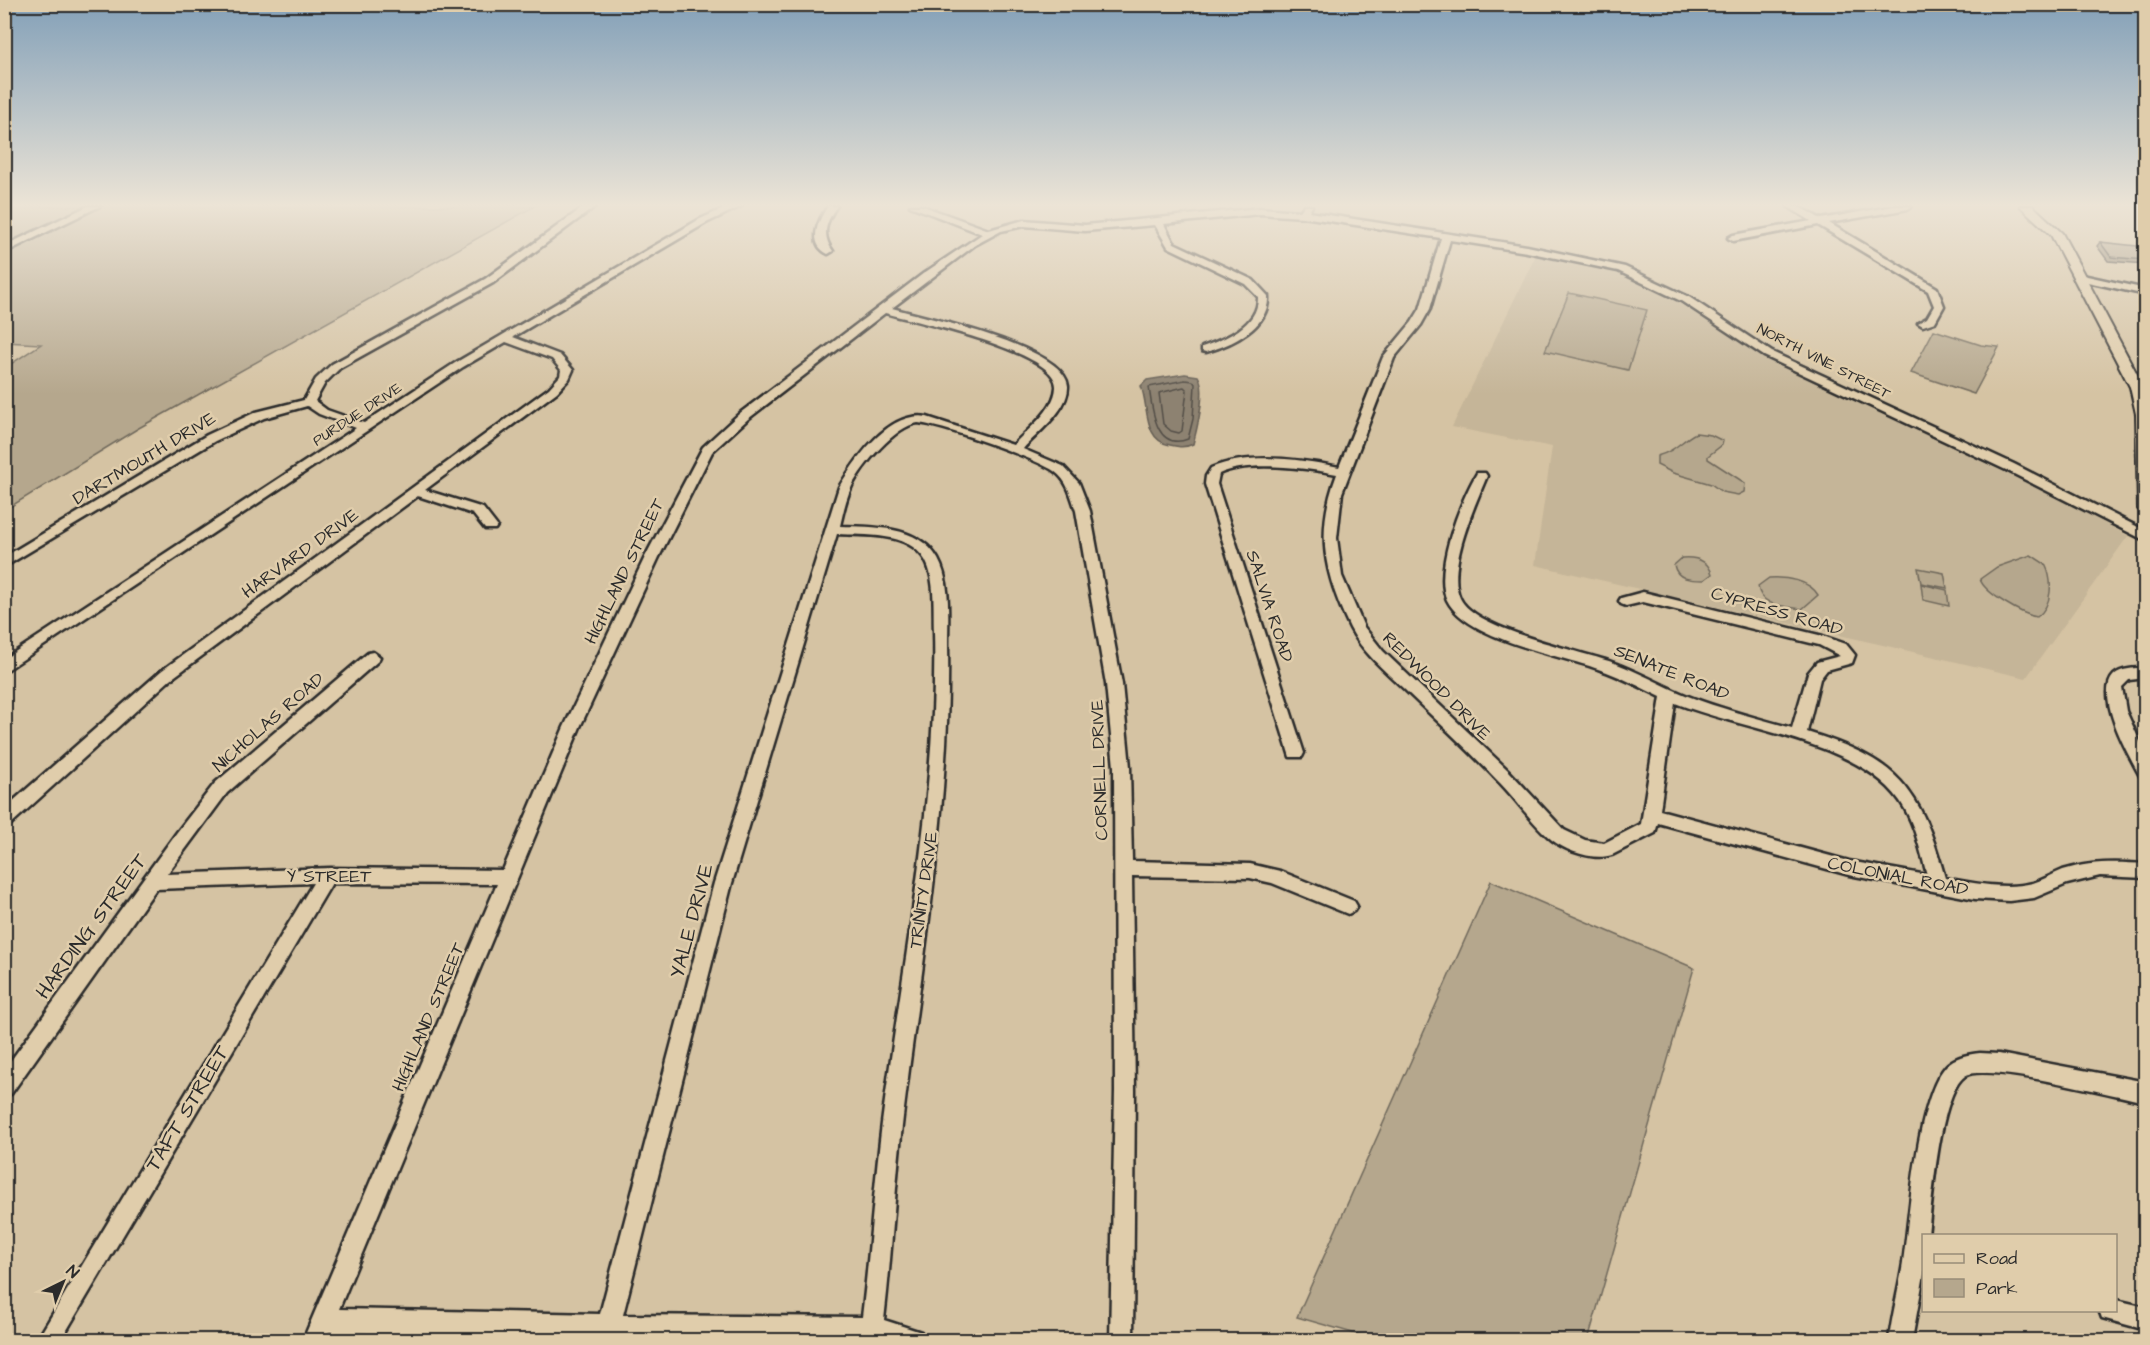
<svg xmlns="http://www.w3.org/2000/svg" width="2150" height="1345" font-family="'Architects Daughter',sans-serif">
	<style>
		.built { fill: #c5b598 }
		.green { fill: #b5a78d; stroke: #70695c; stroke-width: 1.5 }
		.water { fill: #8d8271; stroke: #665f55; stroke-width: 1.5 }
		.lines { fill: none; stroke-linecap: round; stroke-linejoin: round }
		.shore { stroke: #524e47; stroke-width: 1.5 }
		.minor-casing { stroke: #2b2b2b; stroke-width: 5 }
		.major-casing { stroke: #2b2b2b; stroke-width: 4 }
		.minor { fill: #e0cdab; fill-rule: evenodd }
		.major { fill: #e0cdab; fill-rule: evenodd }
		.wall { fill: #8a7f6c; stroke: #2b2b2b; stroke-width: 1.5 }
		.building { fill: #a1947e; stroke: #2b2b2b; stroke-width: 1.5 }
		.labels { text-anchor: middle; stroke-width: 5; stroke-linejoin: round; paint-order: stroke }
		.far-street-label { font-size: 15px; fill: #2b2b2b; stroke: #e0cdab }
		.street-label { font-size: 18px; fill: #2b2b2b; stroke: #e0cdab }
		.near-street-label { font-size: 21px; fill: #2b2b2b; stroke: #e0cdab }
	</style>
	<rect width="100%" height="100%" fill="#d5c3a3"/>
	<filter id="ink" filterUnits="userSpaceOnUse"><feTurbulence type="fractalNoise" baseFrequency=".0167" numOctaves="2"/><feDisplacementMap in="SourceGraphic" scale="12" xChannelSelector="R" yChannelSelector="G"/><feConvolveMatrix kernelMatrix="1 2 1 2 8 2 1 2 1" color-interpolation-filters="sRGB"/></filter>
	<g filter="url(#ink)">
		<path class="built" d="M1536 255 1604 269 1642 283 1679 303 1775 364 2048 493 2128 536 2026 678 1535 565 1552 447 1452 427Z"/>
		<path class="green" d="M4 206H535L137 429 5 510V368L41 344 5 342Z
			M1569 293 1647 310 1628 370 1545 351Z
			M1934 330 1981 345 1999 347 1974 394 1911 373Z
			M1696 433 1711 435 1723 441 1722 445 1708 456V459L1745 483 1744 492 1738 495 1722 492 1711 484 1673 473 1657 465V456C1676 451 1680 441 1696 433Z
			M2031 555 2045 564C2053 580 2053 605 2037 617 2023 615 1984 593 1980 579L1997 567Z
			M1682 558C1695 557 1708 560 1712 574L1704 580C1691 580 1677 580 1674 565Z
			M1918 568 1944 573 1947 588 1921 583Z
			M1769 578C1786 577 1809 580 1818 595L1802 609C1785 606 1760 607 1758 586Z
			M1921 584 1947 590 1949 606 1923 600Z
			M1491 881 1694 968 1588 1340H1377L1297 1317Z"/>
		<path class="water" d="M1185 374 1198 376C1207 388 1197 429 1193 444 1185 448 1179 447 1170 445 1143 440 1149 407 1141 386L1147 380Z"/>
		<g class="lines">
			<path class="shore" d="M1185 380 1193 381 1195 384 1193 419 1188 439C1155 452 1152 407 1149 387Z
				M1184 387 1187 390 1182 431 1179 433 1171 431 1163 424 1159 393Z"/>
			<g class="minor-casing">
				<path id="minor" d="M88 206H100L4 253V246Z
					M585 206H596L493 283 340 368 325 383 315 401 327 410 364 423 455 363 700 219 730 206H742L706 223 513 337 560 355 573 370 569 379 557 392 425 490 483 508 497 526 495 529H485L473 514 418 496 171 679 10 825 4 827V809L161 671 549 388 560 376 561 370 552 359 506 342 463 367 4 672V659L356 428 319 414 307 406 264 418 215 441 4 567V557L207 435 256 412 304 400 316 379 332 364 485 279Z
					M828 206H837C826 221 821 235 833 251L828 254C807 244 818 220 828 206Z
					M910 206H923L989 230 1024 220 1085 225 1260 208 1300 211 1304 206H1312L1309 212 1527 246 1625 267 1689 297 1772 352 2014 464 2146 531V541L2006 470 1764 356 1681 301 1618 271 1527 252 1450 240 1430 309 1421 325 1394 358 1342 493 1337 538 1342 576 1364 627 1383 651 1509 771 1564 830 1585 840 1604 843 1641 824 1661 697C1640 687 1620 676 1598 669 1559 655 1466 639 1447 600 1433 571 1461 499 1477 473H1485L1487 476C1475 505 1446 568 1460 598 1474 629 1576 650 1609 661 1636 670 1661 685 1688 696 1721 709 1757 718 1792 728L1808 673 1817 662 1840 656 1819 645 1643 602 1626 606 1621 604 1619 601 1621 598 1643 592 1823 636 1846 644 1855 655 1852 663 1827 670 1820 679 1807 732C1898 760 1920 787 1945 878 1973 883 2005 890 2033 883 2043 880 2053 874 2063 870 2091 861 2117 862 2146 864V878L2100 876 2067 884 2034 898 2009 901 1975 899 1849 875 1658 823 1655 833 1612 855C1594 861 1566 851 1552 840 1532 824 1515 797 1496 779 1467 748 1435 719 1404 689 1385 671 1362 652 1350 628 1324 574 1315 532 1337 474 1306 468 1247 460 1219 474L1217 484 1304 753 1302 757H1290L1205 484 1206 476 1211 468C1248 452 1300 459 1339 467L1383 357 1412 322 1420 309 1441 238 1303 217 1260 214 1164 224 1174 243 1253 280 1268 296C1270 327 1232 345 1206 352L1202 351V347C1225 339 1259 325 1258 297L1245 284 1168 247 1155 225 1085 231 1024 226 1001 231 975 245 892 308C926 318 1065 346 1068 386 1069 410 1037 433 1023 449L1063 466 1079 483 1090 511 1122 684 1130 767 1132 861 1250 864 1280 871 1354 901 1357 906 1354 911 1348 914 1272 883 1250 878 1132 876 1135 1091 1133 1340H1110L1115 1091 1114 767 1106 684 1076 511C1071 496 1068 481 1054 471 1035 458 941 425 918 423 895 426 862 466 852 486 846 498 843 513 840 526 873 527 919 525 938 559 951 582 948 618 948 644 951 802 922 960 903 1117 895 1185 892 1252 884 1320L921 1332 924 1340 608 1339 329 1332 325 1340H303L497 884 332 883 61 1340H37L313 883 156 889 11 1094 4 1097V1070L177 832 215 783 368 653 373 652 380 657 378 661 227 793 167 874 330 868 503 870 564 727 645 557 703 447 740 413 924 273 982 234ZM885 313C916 322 1058 351 1056 387 1055 410 1027 430 1013 445L927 417C889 410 856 459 839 487L714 883 600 1314 339 1309 580 727 659 557 712 452 748 419ZM837 534C865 536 908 531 925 560 936 579 933 609 934 631 938 796 903 960 882 1123 874 1187 870 1252 862 1317L623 1315 732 883ZM1675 703C1742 730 1858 741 1900 801 1915 823 1920 850 1927 875L1849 861 1660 810Z
					M1787 206H1798L1821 219 1894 206H1912L1908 209 1829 223 1937 288 1944 306 1935 322 1923 326 1918 323 1927 318 1934 306 1928 291 1818 225 1733 241 1728 238 1733 235 1811 221Z
					M2078 274 2146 289V295L2074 279V275Z
					M2146 668V678L2129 680 2122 687 2126 711 2146 755V778L2140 776C2129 756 2094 695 2114 675 2121 668 2136 668 2146 668Z
					M1980 1053 1999 1054 2146 1082V1102C2116 1096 1983 1062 1965 1076 1939 1094 1932 1203 1928 1236H1924V1274L1912 1340H1889C1892 1315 1899 1289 1903 1263 1910 1216 1916 1100 1946 1066 1954 1057 1969 1054 1980 1053Z
					M2116 1300 2146 1307V1330L2102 1318 2099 1310H2116Z"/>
			</g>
			<g class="major-casing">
				<path id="major" d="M2020 206H2033L2062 233 2144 387 2146 514 2138 509 2136 414 2130 387 2051 235Z"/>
			</g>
			<use href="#minor" class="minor"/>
			<use href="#major" class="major"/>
		</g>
		<path class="wall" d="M2100 242 2145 256V264L2108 261 2097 246Z"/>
		<path class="building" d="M2100 242 2137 246 2145 256V260L2111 257Z"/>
	</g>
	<linearGradient id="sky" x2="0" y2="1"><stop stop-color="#83a0b8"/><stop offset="0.52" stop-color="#ece4d6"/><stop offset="1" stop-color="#ece4d6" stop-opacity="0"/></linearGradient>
	<rect width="2150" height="394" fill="url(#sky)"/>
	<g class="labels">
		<g class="far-street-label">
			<text transform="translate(1824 361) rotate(27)" y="5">NORTH VINE STREET</text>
			<text transform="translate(357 414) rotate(-33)" y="5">PURDUE DRIVE</text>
		</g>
		<g class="street-label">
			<text transform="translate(144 458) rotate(-31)" y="6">DARTMOUTH DRIVE</text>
			<text transform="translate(300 553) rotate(-36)" y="6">HARVARD DRIVE</text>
			<text transform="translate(624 571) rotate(-64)" y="6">HIGHLAND STREET</text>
			<text transform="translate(1270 606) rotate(72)" y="6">SALVIA ROAD</text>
			<text transform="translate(1777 611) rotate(16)" y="6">CYPRESS ROAD</text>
			<text transform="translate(1672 672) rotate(22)" y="6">SENATE ROAD</text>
			<text transform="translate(1437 686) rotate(45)" y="6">REDWOOD DRIVE</text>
			<text transform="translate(268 722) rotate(-41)" y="6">NICHOLAS ROAD</text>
			<text transform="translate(1099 770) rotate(-92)" y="6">CORNELL DRIVE</text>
			<text x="329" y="882">Y STREET</text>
			<text transform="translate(1898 876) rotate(11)" y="6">COLONIAL ROAD</text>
			<text transform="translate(923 890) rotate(-82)" y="6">TRINITY DRIVE</text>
			<text transform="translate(428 1017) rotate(-67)" y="6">HIGHLAND STREET</text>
		</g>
		<g class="near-street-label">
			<text transform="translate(691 921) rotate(-75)" y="7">YALE DRIVE</text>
			<text transform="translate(91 926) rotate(-54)" y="7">HARDING STREET</text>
			<text transform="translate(187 1108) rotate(-59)" y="7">TAFT STREET</text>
		</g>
	</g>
	<rect width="2150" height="1345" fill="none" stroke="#e0cdab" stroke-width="24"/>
	<rect x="12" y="12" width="2126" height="1321" fill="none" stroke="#2b2b2b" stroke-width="2" filter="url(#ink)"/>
	<rect x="1922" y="1234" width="195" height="78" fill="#e0cdab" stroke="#988c78" stroke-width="1.5"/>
	<rect x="1934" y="1254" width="30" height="9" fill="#e0cdab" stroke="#988c78" stroke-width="1.5"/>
	<text x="1976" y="1264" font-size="18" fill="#2b2b2b">Road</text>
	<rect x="1934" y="1279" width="30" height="18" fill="#b5a78d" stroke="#988c78" stroke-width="1.5"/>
	<text x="1976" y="1294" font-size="18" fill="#2b2b2b">Park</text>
	<g transform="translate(63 1282) rotate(43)" stroke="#e0cdab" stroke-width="4.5" paint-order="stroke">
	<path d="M0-4.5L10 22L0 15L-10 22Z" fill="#2b2b2b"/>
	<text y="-9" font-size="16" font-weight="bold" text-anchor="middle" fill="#2b2b2b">N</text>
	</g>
</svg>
